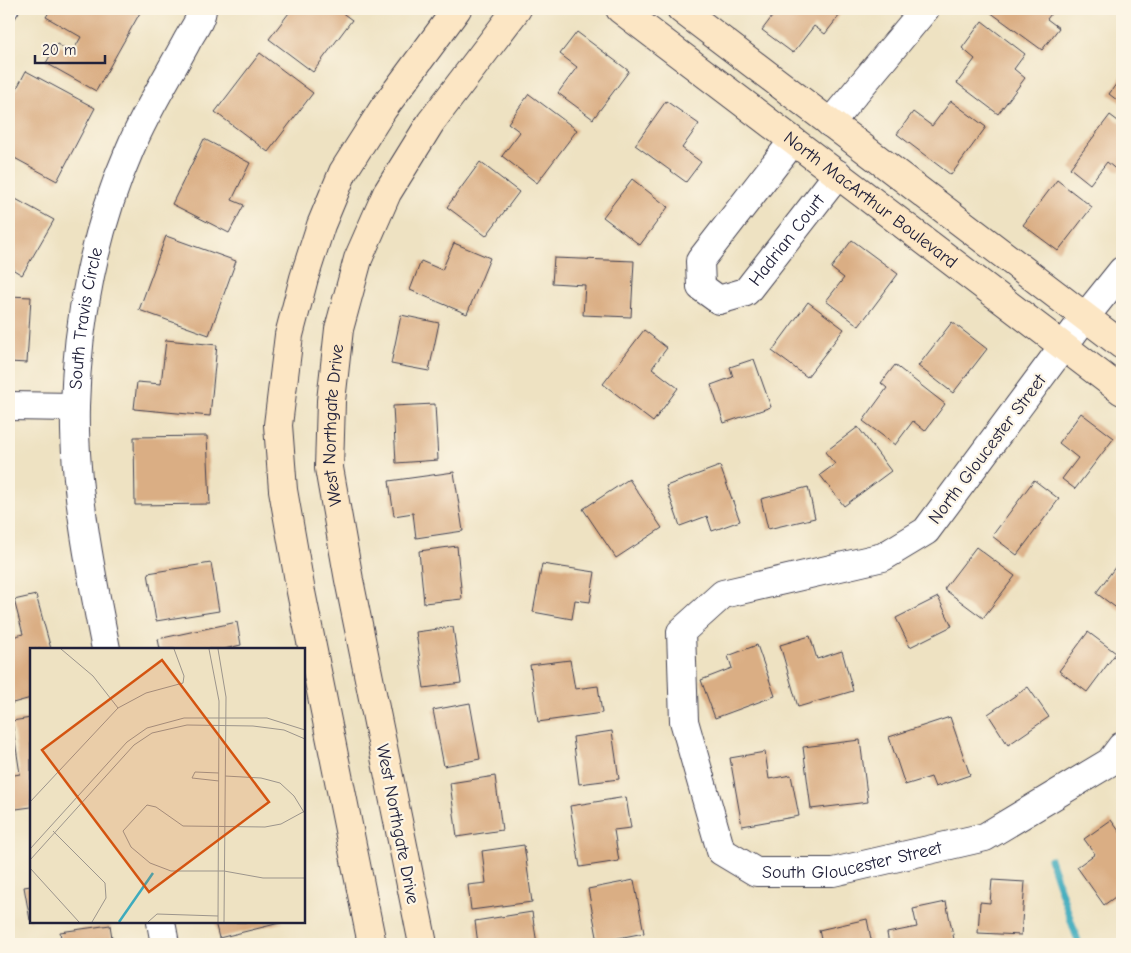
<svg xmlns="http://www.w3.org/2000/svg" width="1131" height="953" font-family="'Comic Neue',sans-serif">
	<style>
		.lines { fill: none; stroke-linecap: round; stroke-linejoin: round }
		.stream { stroke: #3eabbd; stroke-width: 7 }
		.building { fill: #daae84 }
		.lane-casing { stroke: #413f4f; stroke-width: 16 }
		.street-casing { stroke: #413f4f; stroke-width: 30 }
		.secondary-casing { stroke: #413f4f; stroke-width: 30 }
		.lane { stroke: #fff; stroke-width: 14 }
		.street { stroke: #fff; stroke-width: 28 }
		.secondary { stroke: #fce6c4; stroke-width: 28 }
		.labels { text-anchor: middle; stroke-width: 4.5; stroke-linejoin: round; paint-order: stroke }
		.street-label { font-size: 18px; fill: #22223b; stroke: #fcf5e5 }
		.inset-river { fill: none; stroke: #3eabbd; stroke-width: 2.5 }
		.inset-road { fill: none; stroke: #9c958c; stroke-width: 1 }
		.view { fill: #d45411; fill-opacity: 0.15; stroke: #d45411; stroke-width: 2.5 }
		.inset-edge { fill: none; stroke: #22223b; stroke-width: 2.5 }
	</style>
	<rect width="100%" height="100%" fill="#fcf5e5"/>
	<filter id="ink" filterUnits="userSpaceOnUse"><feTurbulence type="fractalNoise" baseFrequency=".02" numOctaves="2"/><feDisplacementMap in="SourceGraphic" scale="10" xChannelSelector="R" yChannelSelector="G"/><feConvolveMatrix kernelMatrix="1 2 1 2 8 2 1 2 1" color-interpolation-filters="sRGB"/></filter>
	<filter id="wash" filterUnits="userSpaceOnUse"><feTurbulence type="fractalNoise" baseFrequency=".0096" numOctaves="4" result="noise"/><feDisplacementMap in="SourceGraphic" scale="20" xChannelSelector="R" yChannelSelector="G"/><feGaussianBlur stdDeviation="1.12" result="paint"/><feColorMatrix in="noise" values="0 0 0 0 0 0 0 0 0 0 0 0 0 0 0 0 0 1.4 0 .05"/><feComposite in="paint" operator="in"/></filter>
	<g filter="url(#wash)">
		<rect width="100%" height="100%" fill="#eee2c2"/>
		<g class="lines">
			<path class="stream" d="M1050 859 1079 944"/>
		</g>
		<g id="blocks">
			<path class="building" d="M51 9H136L141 11 96 91 46 63 57 44 72 53 81 37 46 17Z
				M292 9H337L352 20 313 72 269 39Z
				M778 9H841L843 11 825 34 814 26 793 53 762 30Z
				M992 9H1055L1047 19 1059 28 1042 50 990 12Z
				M982 21 1025 54 1014 69 1025 78 998 114 957 83 975 59 962 48Z
				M577 32 629 71 593 119 558 93 577 67 560 54Z
				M260 53 313 93 268 152 215 112Z
				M26 71 95 108 57 181 9 155V103Z
				M1122 76V104L1109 94Z
				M529 94 577 130 537 183 502 156 520 132 508 123Z
				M666 101 699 124 682 148 701 162 686 182 635 145Z
				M951 101 986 127 951 175 897 134 913 112 932 126Z
				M1110 115 1122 124V168L1119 172 1107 162 1090 184 1070 168Z
				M204 139 250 163 232 200 244 205 229 233 172 204Z
				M480 162 519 192 486 236 447 207Z
				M632 179 668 207 640 245 603 217Z
				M1057 180 1092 207 1058 251 1023 225Z
				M12 197 54 220 22 275 9 267V202Z
				M166 236 236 261 209 335 139 310Z
				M852 240 898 274 859 326 826 301 844 278 831 268Z
				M454 243 490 258 467 314 410 290 421 261 442 270Z
				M554 258 634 261 631 317 583 315 585 285 552 283Z
				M9 296 31 297 27 363 9 362Z
				M808 302 844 329 807 377 772 351Z
				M401 315 439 323 429 371 391 364Z
				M952 322 987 349 953 393 918 366Z
				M644 330 667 348 652 368 678 388 653 422 603 384Z
				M166 340 217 345 210 416 134 409 137 382 161 384Z
				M754 359 771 407 724 423 711 385 733 377 730 367Z
				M895 365 945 404 925 431 913 421 895 445 863 421 887 388 881 383Z
				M435 404 438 460 396 463 393 406Z
				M1081 413 1114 438 1075 489 1062 479 1078 458 1059 443Z
				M858 427 891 471 844 506 820 475 835 464 825 452Z
				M207 436 210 504 135 505 134 437Z
				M720 466 740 521 712 531 707 516 680 526 666 486Z
				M454 472 463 531 416 538 413 513 394 516 389 481Z
				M629 479 662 528 616 558 583 509Z
				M1034 480 1059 499 1017 555 992 536Z
				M808 487 815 518 768 529 761 499Z
				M457 546 462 599 424 603 419 551Z
				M976 547 1015 576 983 618 944 589Z
				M211 563 219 611 156 621 148 573Z
				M542 564 595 572 590 602 575 600 572 619 533 612Z
				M1116 566 1122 571V612L1096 593Z
				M36 595 51 649H31V698L9 704V638L23 634 14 600Z
				M938 597 952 626 910 647 896 618Z
				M237 622 241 645 224 649H160L158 639Z
				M453 627 461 683 424 688 416 632Z
				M1088 632 1116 653 1087 692 1059 671Z
				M810 636 817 659 842 651 853 691 798 707 780 645Z
				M757 645 775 696 715 718 701 680 732 668 728 656Z
				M570 660 575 689 598 686 602 713 538 722 530 665Z
				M1028 687 1049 717 1008 745 988 714Z
				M470 703 480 759 444 766 433 710Z
				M950 717 970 775 935 787 931 777 905 785 889 737Z
				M31 718V807L9 810V776L20 774 12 721Z
				M612 731 619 779 579 784 573 737Z
				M860 740 868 802 811 809 803 747Z
				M765 752 769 779 791 775 799 816 742 826 730 758Z
				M495 776 502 830 457 837 450 783Z
				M626 797 631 828 614 830 619 861 580 867 570 806Z
				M1111 820 1122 835V892L1104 905 1077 867 1095 854 1084 839Z
				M524 845 532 902 471 910 468 885 486 883 482 851Z
				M634 880 644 933 598 942 588 889Z
				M992 880 1025 882 1021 935 978 933 980 902 990 903Z
				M31 886V920H30L24 887Z
				M946 902 955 944H889L887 933 917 927 913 909Z
				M532 912 537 944H478L475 921Z
				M867 919 872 944H822L819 930Z
				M215 922H284L219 938Z
				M110 925 113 944H62L60 932Z"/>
		</g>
	</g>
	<g filter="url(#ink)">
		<use href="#blocks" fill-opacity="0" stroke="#413f4f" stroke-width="1"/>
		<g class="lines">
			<g class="lane-casing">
				<path id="lane" d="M9 14 12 9"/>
			</g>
			<g class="street-casing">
				<g id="street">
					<path d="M830 123 925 9"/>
					<path id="s1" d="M793 141 700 261 701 287 719 300 746 292 838 174"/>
					<path id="s2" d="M1122 271 1085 317 926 531 883 557 723 594 681 632 684 721 721 851 756 872H833L985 837 1110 762 1122 746"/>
					<path d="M9 406 75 407"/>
					<path id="s3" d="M106 649C91 574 73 483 75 406 77 320 95 229 130 149 145 113 167 78 186 43 191 33 202 19 202 9"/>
					<path d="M161 922 165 944"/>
				</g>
			</g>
			<g class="secondary-casing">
				<g id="secondary">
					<path id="s4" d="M620 9 1122 391"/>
					<path d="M681 9 1122 345"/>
					<path d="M372 944 301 592 283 490 278 425 289 335 304 278 321 225 343 172 383 109 457 9"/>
					<path id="s5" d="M423 944 349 580 329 468 331 401 339 329 358 259 387 193 431 122 517 9"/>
				</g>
			</g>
			<use href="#lane" class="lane"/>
			<use href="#street" class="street"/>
			<use href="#secondary" class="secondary"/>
		</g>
	</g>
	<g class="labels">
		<g class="street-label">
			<text dy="6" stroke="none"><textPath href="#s4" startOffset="315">North MacArthur Boulevard</textPath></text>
			<text dy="6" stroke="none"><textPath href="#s1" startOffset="294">Hadrian Court</textPath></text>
			<text dy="6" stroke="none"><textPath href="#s3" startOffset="334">South Travis Circle</textPath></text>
			<text dy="6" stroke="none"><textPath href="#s5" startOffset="528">West Northgate Drive</textPath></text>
			<text transform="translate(987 449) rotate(-53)" y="6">North Gloucester Street</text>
			<text transform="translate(398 824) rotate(79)" y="6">West Northgate Drive</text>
			<text dy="6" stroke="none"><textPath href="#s2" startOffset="959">South Gloucester Street</textPath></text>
		</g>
	</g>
	<g transform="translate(30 648)">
		<rect width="275" height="275" fill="#eee2c2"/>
		<path class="inset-river" d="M89 274 123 225"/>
		<path class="inset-road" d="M31 1 63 28 88 60M179 1 189 53 188 274M188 1 196 49 194 274M189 125 165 124 162 130 189 133M195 128 231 130 250 135 264 148 275 166M0 154 88 60 116 45 153 35 154 28 144 1M273 164 251 176 235 179 153 178 126 159 117 157 93 183 101 199 120 215 141 223H194L233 230H275M23 183 75 235 76 250 62 274M0 201 97 94 117 80 154 70H237L275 82M0 212 104 97 122 85 157 77 223 78 254 82 275 91M0 220 49 274M118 274 127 266 188 268"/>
		<path class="view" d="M132 12 239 154 119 244 12 102Z"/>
		<rect width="275" height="275" class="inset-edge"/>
	</g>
	<rect width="1131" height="953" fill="none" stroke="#fcf5e5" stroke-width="30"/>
	<path d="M35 55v8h70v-8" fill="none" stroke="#22223b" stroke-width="2.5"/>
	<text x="42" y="55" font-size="15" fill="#22223b" stroke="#fcf5e5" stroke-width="4" paint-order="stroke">20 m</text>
</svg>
